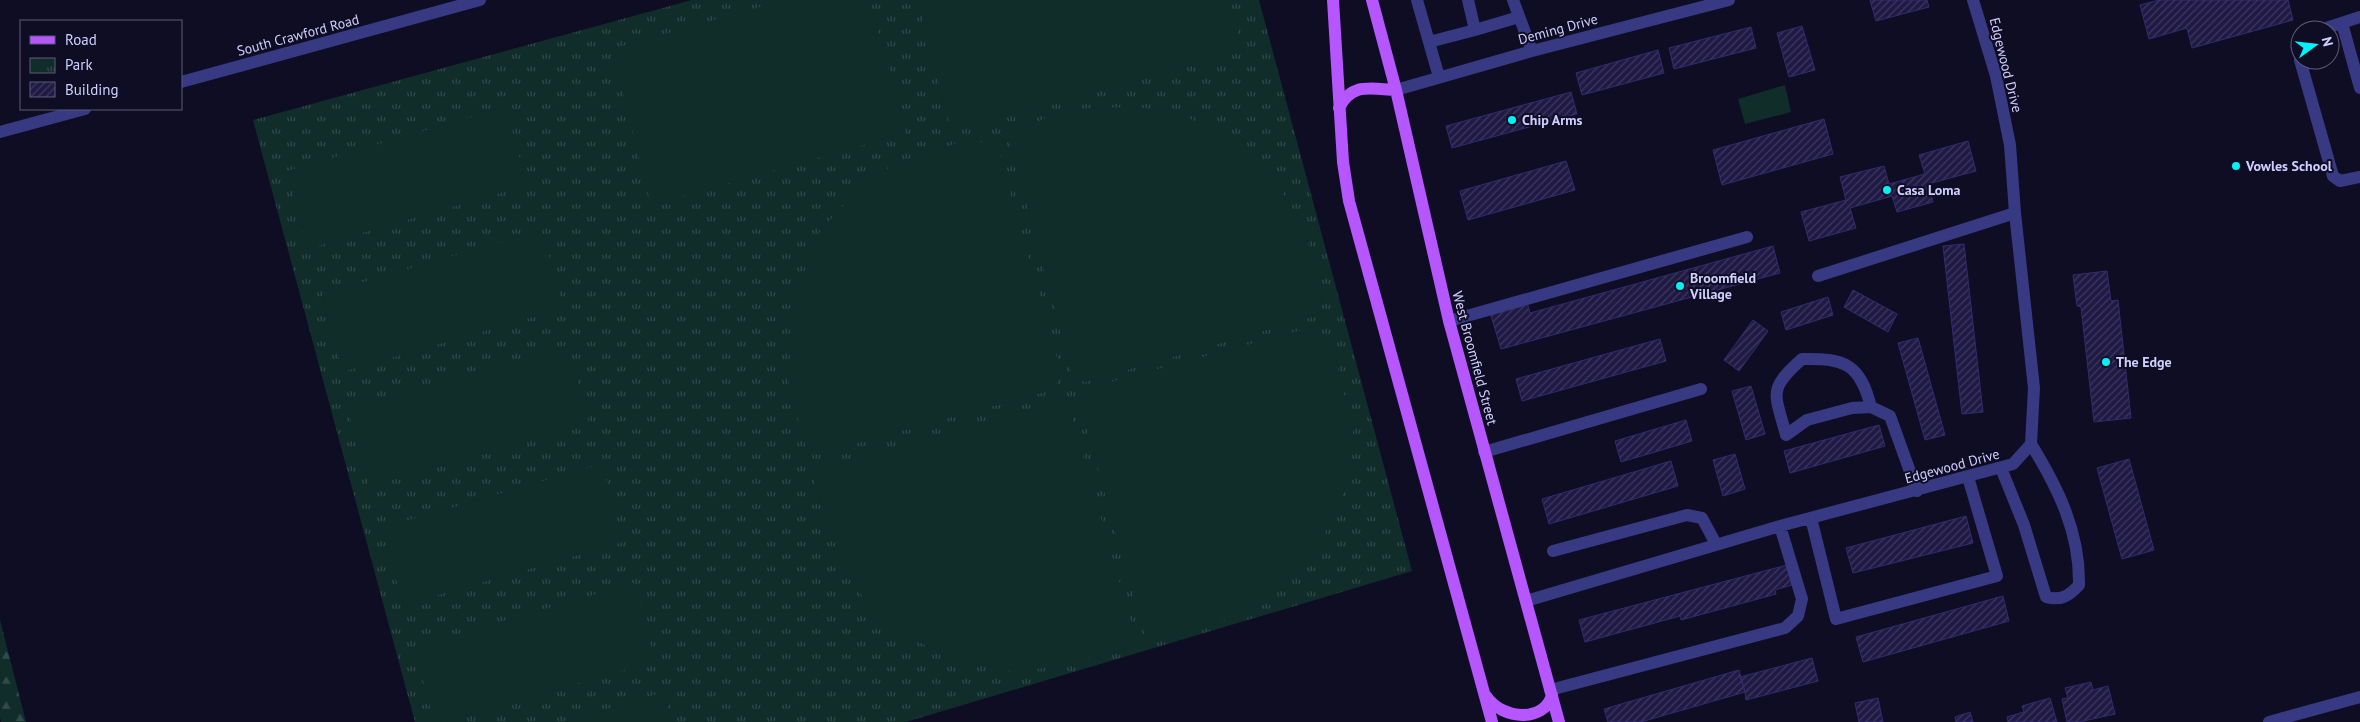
<svg xmlns="http://www.w3.org/2000/svg" width="2360" height="722" font-family="'PT Sans',sans-serif">
	<style>
		.forest { fill: url(#forest-firs) }
		.park { fill: url(#park-tufts) }
		.garden { fill: #102d2a }
		.building { fill: url(#building-hatch); stroke: #342a70 }
		.lines { fill: none; stroke-linecap: round; stroke-linejoin: round }
		.minor { stroke: #373983; stroke-width: 12 }
		.major { stroke: #b556ff; stroke-width: 12 }
		.poi-dot { fill: #00f1fa; stroke: #0f0d23; stroke-width: 2 }
		.labels { text-anchor: middle; stroke-width: 4; stroke-linejoin: round; paint-order: stroke }
		.street-label { font-size: 14px; fill: #d1cfff; stroke: #0f0d23 }
		.poi-label { font-size: 14px; font-weight: bold; fill: #d1cfff; stroke: #0f0d23; text-anchor: start }
	</style>
	<defs>
		<pattern id="forest-firs" width="22" height="20" patternUnits="userSpaceOnUse" patternTransform="scale(1.25)"><rect width="22" height="20" fill="#102d2a"/><path d="M5 1l3.5 6h-7zM16 11l3.5 6h-7z" fill="#324a4a"/></pattern>
		<pattern id="park-tufts" width="24" height="20" patternUnits="userSpaceOnUse" patternTransform="scale(1.25)"><rect width="24" height="20" fill="#102d2a"/><path d="M3 7l-1-3M5 7V3M7 7l1-3M15 17l-1-3M17 17v-4M19 17l1-3" fill="none" stroke="#324a4a"/></pattern>
		<pattern id="building-hatch" width="6" height="6" patternUnits="userSpaceOnUse" patternTransform="scale(1.25)"><rect width="6" height="6" fill="#1f1944"/><path d="M-1 1l2-2M0 6l6-6M5 7l2-2" fill="none" stroke="#3e3960"/></pattern>
	</defs>
	<rect width="100%" height="100%" fill="#0f0d23"/>
	<path class="forest" d="M0 620 26 722H1L0 717Z"/>
	<path class="park" d="M692 0H1259L1412 571 906 722H415L253 120Z"/>
	<path class="garden" d="M784 0H870L906 133 651 205 612 49Z
		M918 0H1230L1243 52 951 130Z
		M1785 85 1791 112 1745 124 1738 99Z
		M506 107 527 185 307 249 287 171Z
		M1138 107 1183 115 1237 143 1279 187 1303 226 1323 294 1316 316 1085 382 1072 375 1008 135 1044 119 1087 108Z
		M960 142H996L1062 375 1052 390 809 456 789 389 791 307 820 231 855 193 894 164Z
		M542 230 563 308 343 372 322 294Z
		M1313 327 1332 342 1353 432 1342 499 1313 557 1253 612 1147 643 1079 402 1085 389Z
		M568 345 589 423 369 487 348 409Z
		M1057 401 1070 411 1138 646 1063 665 1016 672 968 663 911 639 876 616 845 571 811 472Z
		M602 464 623 542 403 605 382 528Z
		M634 583 655 661 443 722H434L414 647Z
		M664 692 672 722H562Z"/>
	<path class="building" d="M1870 0H1927L1929 7 1876 21Z
		M2159 0H2288L2293 20 2192 48 2187 28 2149 39 2140 5Z
		M1802 26 1815 70 1789 77 1777 33Z
		M1751 27 1756 48 1674 69 1669 48Z
		M1658 50 1664 73 1582 95 1576 73Z
		M1571 92 1577 114 1452 148 1446 126Z
		M1824 119 1833 154 1722 185 1713 150Z
		M1968 141 1976 171 1928 184 1933 202 1897 212 1892 196 1850 208 1856 228 1809 241 1801 212 1846 200 1840 177 1884 166 1889 184 1925 174 1919 155Z
		M1566 161 1575 190 1468 220 1460 191Z
		M1964 244 1983 412 1962 414 1943 246Z
		M1773 246 1780 273 1501 349 1489 309 1526 299 1530 313Z
		M2107 271 2111 301 2118 300 2131 418 2094 422 2081 307 2077 306 2073 275Z
		M1853 290 1897 314 1888 332 1844 307Z
		M1828 297 1833 315 1786 330 1781 312Z
		M1753 320 1768 331 1739 371 1724 360Z
		M1918 338 1945 435 1925 440 1898 343Z
		M1660 339 1666 361 1522 401 1516 379Z
		M1751 386 1765 434 1746 440 1732 391Z
		M1686 420 1692 441 1621 462 1615 441Z
		M1879 425 1885 446 1790 473 1784 451Z
		M1735 454 1745 489 1723 496 1713 460Z
		M2129 459 2154 550 2122 559 2097 468Z
		M1671 461 1678 486 1549 524 1542 499Z
		M1966 516 1973 543 1853 573 1846 548Z
		M1787 565 1792 585 1775 590 1776 594 1681 620 1680 616 1585 642 1579 620Z
		M2003 596 2009 621 1863 662 1856 637Z
		M1812 658 1818 681 1746 700 1745 692 1740 677Z
		M1739 670 1745 692 1641 722H1608L1604 709Z
		M2091 682 2093 690 2108 686 2115 714 2079 722H2067L2062 699 2068 698 2065 688Z
		M1878 698 1883 722H1859L1855 703Z
		M2050 698 2057 722H2008L2007 717 2024 712 2022 706Z
		M1970 712 1973 722H1956L1955 717Z"/>
	<g class="lines">
		<path class="minor" d="M1417 0 1439 77
			M1468 0 1475 30 1519 17
			M1513 0 1532 51
			M2342 23 2360 88
			M2320 30 2360 17
			M1429 42 1475 30
			M2300 46V57
			M2300 60 2333 176 2340 181 2360 177
			M181 82 480 0
			M1396 90 1532 51 1729 0
			M0 132 85 109
			M1818 276 2015 213
			M1449 321 1747 237
			M1802 359C1845 358 1860 364 1871 407L1852 408 1807 420 1786 435C1775 393 1767 390 1802 359Z
			M1871 407 1890 416 1917 491
			M1484 452 1701 389
			M2001 468 2024 525 2046 597C2061 601 2069 596 2079 585 2080 532 2058 488 2031 444
			M1811 518 1836 619 1997 576 1968 477
			M1553 551 1687 515 1702 518 1716 544
			M1526 601 1780 526 2013 464 2031 444 2034 388 2015 213 2010 145 1996 76 1973 0
			M1550 690 1785 628 1798 616 1802 599 1780 526
			M2269 722 2360 697"/>
		<path class="major" d="M1333 0 1343 162 1349 201 1492 722
			M1372 0 1396 90 1449 321 1559 722
			M1339 108C1352 82 1371 89 1396 90
			M1486 696C1503 721 1545 722 1552 695"/>
	</g>
	<g class="poi-dot">
		<circle cx="1512" cy="120" r="5"/>
		<circle cx="2236" cy="166" r="5"/>
		<circle cx="1887" cy="190" r="5"/>
		<circle cx="1680" cy="286" r="5"/>
		<circle cx="2106" cy="362" r="5"/>
	</g>
	<g class="labels">
		<g class="street-label">
			<text transform="translate(1558 29) rotate(-15)" y="5">Deming Drive</text>
			<text transform="translate(298 35) rotate(-15)" y="5">South Crawford Road</text>
			<text transform="translate(2006 65) rotate(76)" y="5">Edgewood Drive</text>
			<text transform="translate(1475 358) rotate(75)" y="5">West Broomfield Street</text>
			<text transform="translate(1952 466) rotate(-15)" y="5">Edgewood Drive</text>
		</g>
		<g class="poi-label">
			<text x="1522" y="125">Chip Arms</text>
			<text x="2246" y="171">Vowles School</text>
			<text x="1897" y="195">Casa Loma</text>
			<text x="1690" y="283">Broomfield<tspan x="1690" dy="16">Village</tspan></text>
			<text x="2116" y="367">The Edge</text>
		</g>
	</g>
	<rect x="20" y="20" width="162" height="90" fill="#0f0d23" stroke="#5d5b7b"/>
	<rect x="30" y="36" width="25" height="8" fill="#b556ff" stroke="#5d5b7b"/>
	<text x="65" y="45" font-size="15" fill="#d1cfff">Road</text>
	<rect x="30" y="58" width="25" height="15" fill="url(#park-tufts)" stroke="#5d5b7b"/>
	<text x="65" y="70" font-size="15" fill="#d1cfff">Park</text>
	<rect x="30" y="82" width="25" height="15" fill="url(#building-hatch)" stroke="#5d5b7b"/>
	<text x="65" y="95" font-size="15" fill="#d1cfff">Building</text>
	<g transform="translate(2315 45) rotate(75)"><circle r="24" fill="#0f0d23" stroke="#5d5b7b"/>
	<path d="M0-4L9 19L0 12L-9 19Z" fill="#00f1fa"/>
	<text y="-8" font-size="14" font-weight="bold" text-anchor="middle" fill="#d1cfff">N</text>
	</g>
</svg>
